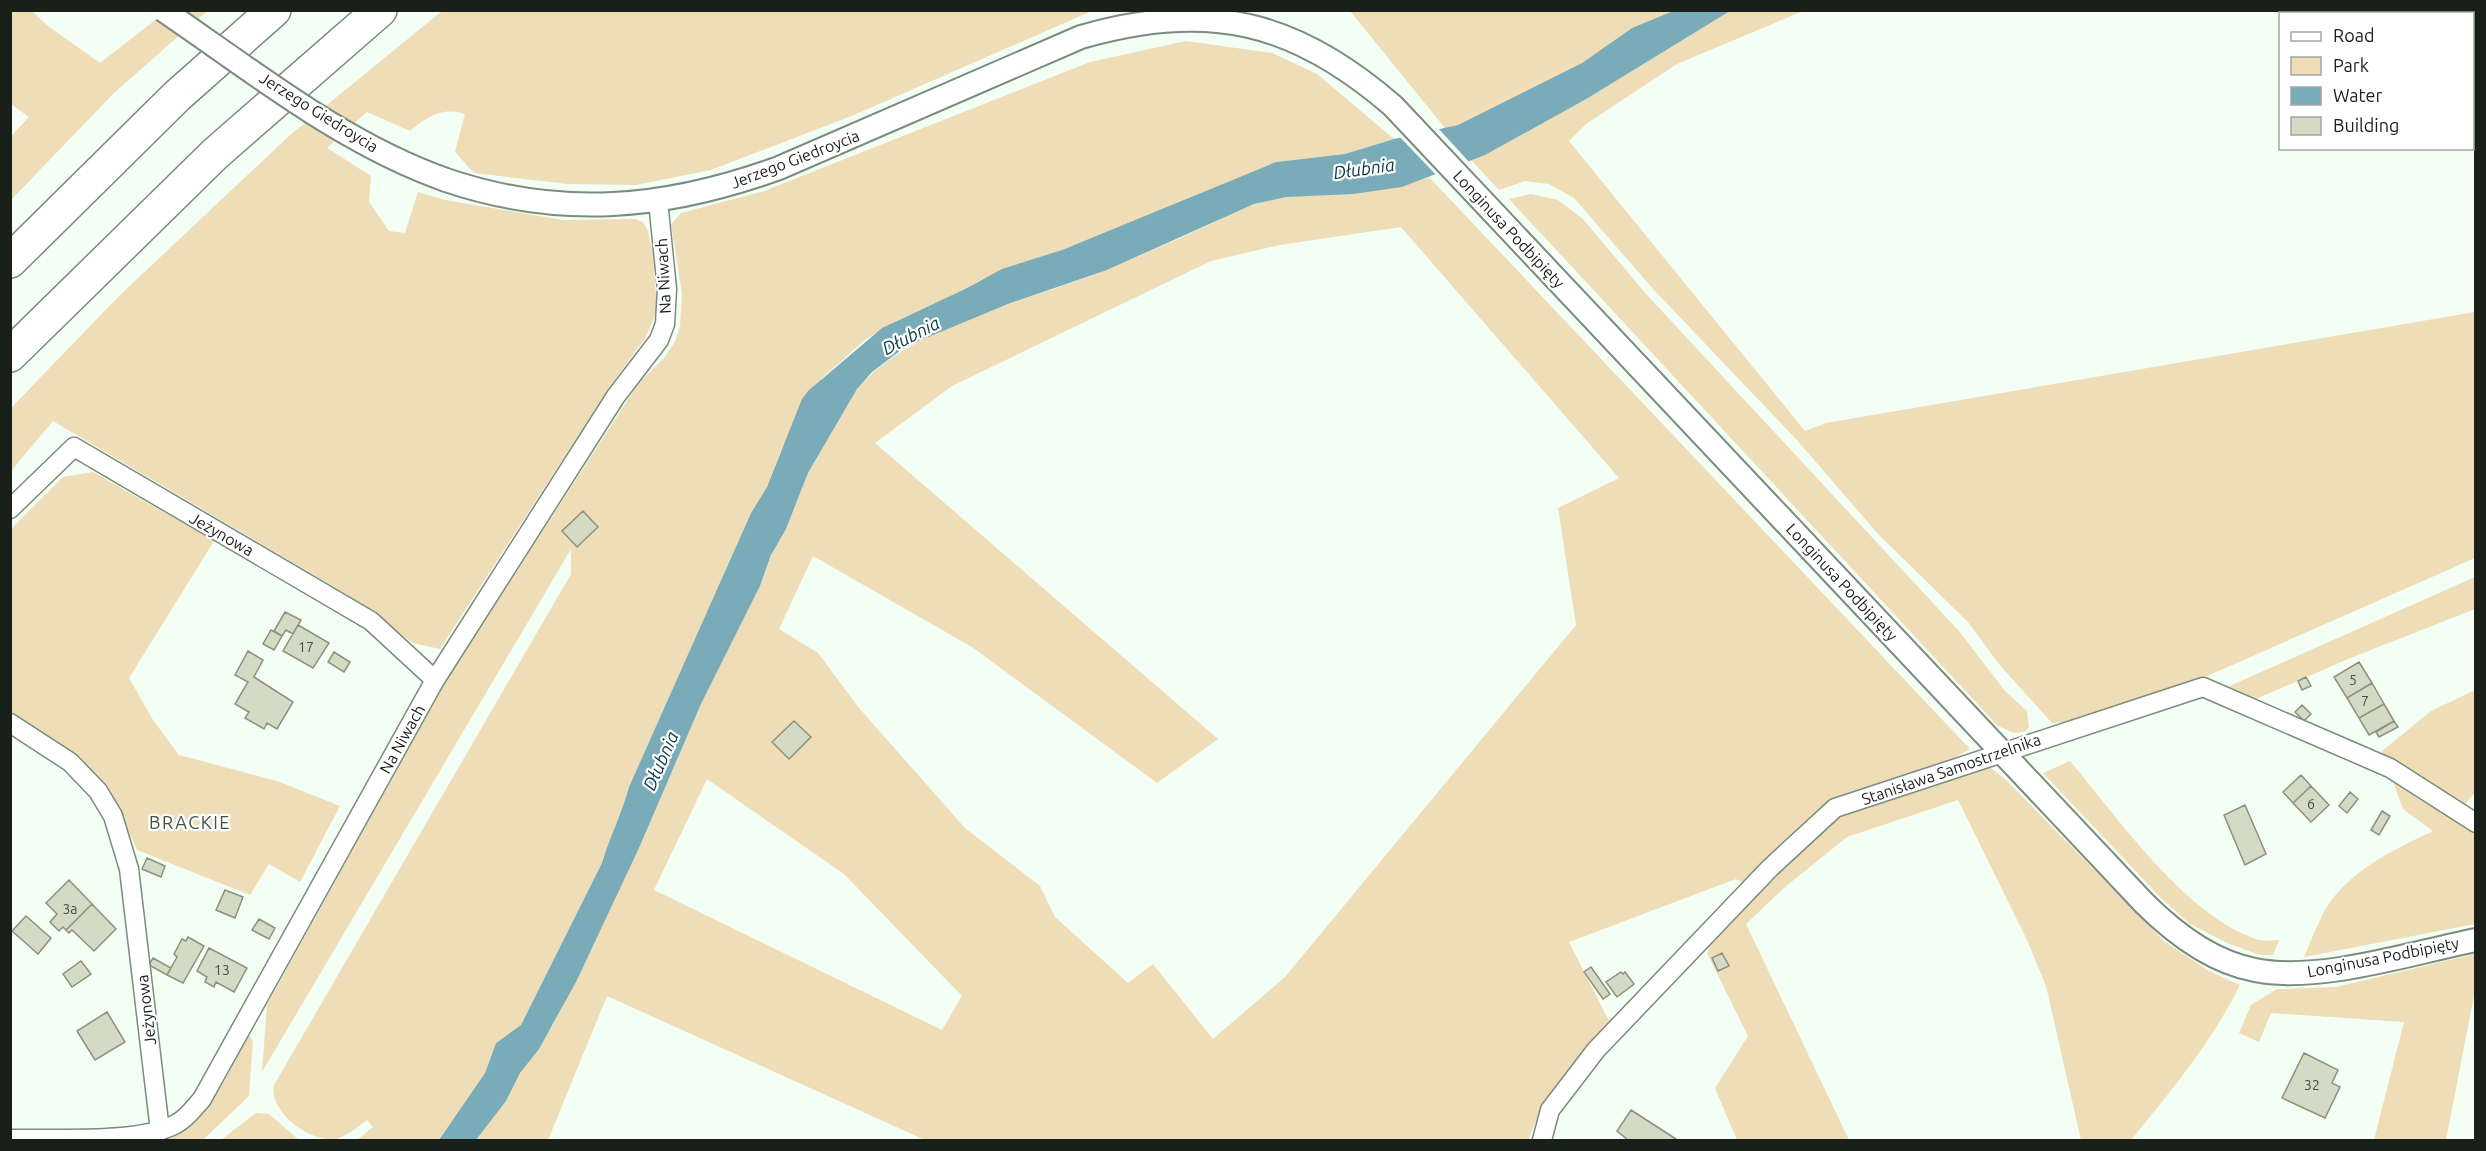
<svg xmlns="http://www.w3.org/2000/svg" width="2486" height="1151" font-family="Ubuntu,sans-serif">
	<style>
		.green { fill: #eeddb6; fill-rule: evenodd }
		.water { fill: #79acb8 }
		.pier { fill: #f3fef4 }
		.building { fill: #d5dac4; stroke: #8c917d; stroke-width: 1.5 }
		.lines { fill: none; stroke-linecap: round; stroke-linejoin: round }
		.minor-casing { stroke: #7a8c7d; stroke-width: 21 }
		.tertiary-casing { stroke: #7a8c7d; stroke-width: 26 }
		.motorway-casing { stroke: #7a8c7d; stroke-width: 36 }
		.minor { stroke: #fff; stroke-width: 18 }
		.tertiary { stroke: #fff; stroke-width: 22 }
		.motorway { stroke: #fff; stroke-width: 33 }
		.tertiary-bridge-casing { stroke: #7a8c7d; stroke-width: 26; stroke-linecap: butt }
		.tertiary-bridge { stroke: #fff; stroke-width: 22 }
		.labels { text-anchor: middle; stroke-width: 4.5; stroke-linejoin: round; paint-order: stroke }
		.number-label { font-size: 14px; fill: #484e44 }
		.street-label { font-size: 16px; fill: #19201a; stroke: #fff }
		.water-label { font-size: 18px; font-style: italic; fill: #083a43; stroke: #fff }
		.neighbourhood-label { font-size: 18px; letter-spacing: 1.5px; fill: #415244; stroke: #fff }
	</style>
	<rect width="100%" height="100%" fill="#f3fef4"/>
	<path class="green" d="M11 11H32L48 26 100 63 167 11H207L114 93 11 200 10 137 29 117 11 104Z
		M442 11 1086 10 1092 11 854 115 711 170 636 185 567 184 474 173 455 152 465 114C442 107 428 116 410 131L367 112 327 148 371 176 369 202 389 231 405 233 418 192 445 200 563 220 635 219 643 222 648 231 653 255 657 310 646 337 610 386 440 649 413 643 341 591 53 421 11 471V408L120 295 290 135Z
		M1350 11H1673L1632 28 1582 63 1458 125 1445 128Z
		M1730 11H1803L1677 64 1586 124 1569 141 1805 431 1826 423 2475 312V558L2205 677 2071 722 2052 723 1998 663 1968 622 1879 535 1796 439 1654 290 1574 198 1549 184 1525 181 1499 190 1471 160 1588 98Z
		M1186 41 1272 53 1317 74 1394 139 1345 154 1276 162 1062 250 982 279 965 289 892 323 866 339 822 378 782 448 767 487 751 513 629 787C622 813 610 836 602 863L521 1025 496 1043 485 1073 439 1140H357L373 1127 367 1120C357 1127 347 1137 334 1139 309 1142 268 1111 274 1085L571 574V549L262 1072 267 1005 450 674 638 384 664 358 675 342 680 326 682 294 671 224 681 213 764 191 1090 62Z
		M1429 177 1970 749 1939 767 1827 802 1745 884 1736 879 1569 942 1611 1025C1580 1059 1541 1095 1529 1140H925L607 996 548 1140H476L506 1101 520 1073 554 1023 639 848 701 704 760 586 774 548 786 529 808 473 857 389C910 325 1033 300 1109 269 1142 255 1176 240 1209 225 1224 218 1239 209 1255 204 1311 186 1369 200 1429 177ZM1401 227 1619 478 1558 508 1576 625 1285 977 1213 1039 1153 964 1128 983 1055 917 1040 886 965 828 859 708 818 653 779 629 813 556 972 647 1157 783 1218 739 875 443 952 386 1211 261 1280 245ZM707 779 844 874 962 996 942 1030 654 890Z
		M1531 194 1558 200 1583 219 1647 295 1959 631 2005 691 2027 711 2029 727 2024 732 2014 733 1998 726 1509 199Z
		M93 472 214 541 129 678 153 720 179 755 277 781 340 806 300 882 269 864 250 895 137 850 119 809 11 718 10 530 63 477Z
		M2475 577V609L2348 659 2249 702 2223 689Z
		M2473 691 2476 696 2475 792 2455 816 2475 830V924L2304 957C2312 939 2319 918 2330 902 2356 867 2395 849 2433 831L2403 809 2382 751 2431 711Z
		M2070 761C2119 819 2184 914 2256 939 2262 942 2272 940 2279 940L2273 955H2260L2227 943 2190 924 2161 898 2043 773Z
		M1990 767 2007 781 2165 942 2209 971 2240 985C2211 1043 2171 1091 2131 1140H2081L2046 986 2027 940 1958 800 1847 837 1785 887 1746 924 1849 1140H1737L1715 1088 1748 1036 1707 953 1715 936 1732 916 1840 813Z
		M2475 954V990L2446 1140H2374L2404 1022 2271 1013 2259 1042 2239 1033 2251 1005 2277 989 2336 987Z
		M249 1035 253 1041 249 1096 203 1140H153C206 1134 226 1075 249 1035Z
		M256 1113 269 1114 299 1140H221Z"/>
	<path class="water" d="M1673 11H1730L1588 98 1485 155 1402 187 1353 194 1286 197 1254 204 1107 270 1008 304 921 340 901 350 872 372 857 389 808 473 786 529 771 555 760 586 701 704 639 848 576 982 539 1049 520 1073 506 1101 476 1140H439L485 1073 496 1043 521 1025 602 863C610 836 622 813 629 787L751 513 767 487 802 399 808 391 882 328 965 289 1002 269 1062 250 1276 162 1345 154 1394 139 1458 125 1582 63 1632 28Z"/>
	<path class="pier" d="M1437 127 1471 164 1438 177 1398 135Z"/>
	<path class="building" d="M583 511 598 527 577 547 562 531Z
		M285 612 301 620 293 634 286 630 282 636 274 631Z
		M298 625 329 643 313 668 283 651Z
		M271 630 282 636 274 650 263 644Z
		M248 651 263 660 254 677 293 702 277 729 267 723 264 729 245 718 249 712 235 704 248 682 235 675Z
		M334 652 350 662 344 672 328 662Z
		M2359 662 2372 683 2347 698 2334 677Z
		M2306 677 2311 686 2302 690 2298 681Z
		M2372 683 2384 704 2359 718 2347 698Z
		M2384 704 2394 721 2369 735 2359 718Z
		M2302 705 2311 714 2304 721 2295 712Z
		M794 721 811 737 789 759 772 742Z
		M2394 721 2398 727 2379 737 2376 732Z
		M2301 775 2311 786 2293 803 2283 792Z
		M2311 786 2329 805 2311 822 2293 803Z
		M2350 792 2358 799 2347 813 2339 806Z
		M2245 805 2266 854 2245 865 2224 815Z
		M2382 811 2390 816 2379 835 2371 830Z
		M147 858 165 866 161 877 142 869Z
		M69 880 92 904 66 930 63 927 59 931 50 922 57 914 46 903Z
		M225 890 243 897 235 918 216 910Z
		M92 904 116 929 94 951 72 930 69 933 66 930Z
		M26 916 51 938 38 954 12 931Z
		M259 919 275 928 269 939 252 930Z
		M188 937 204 946 183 983 167 975 177 957 174 954 182 939 186 941Z
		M209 948 247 968 234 992 216 982 214 987 205 982 207 977 197 971Z
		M1722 953 1729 966 1718 971 1712 958Z
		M153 958 171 968 167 975 149 965Z
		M81 961 91 974 72 987 63 974Z
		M1591 967 1610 994 1603 999 1584 972Z
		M1621 972 1623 974 1625 972 1634 984 1617 997 1606 982Z
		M107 1012 125 1042 95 1060 77 1031Z
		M2304 1053 2338 1070 2332 1083 2340 1087 2325 1118 2282 1098Z
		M1631 1110 1676 1139 1675 1140H1628L1617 1131Z"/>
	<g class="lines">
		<g class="minor-casing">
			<path id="minor" d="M10 509 74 447 371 621 435 680
				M10 723 70 762 98 791 113 816 129 869 160 1131
				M10 1139C54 1138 139 1144 176 1124 187 1118 194 1108 202 1099L435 680 616 396 659 340 665 324 667 289 658 201
				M1542 1140 1550 1110 1596 1050 1770 868 1835 808 2203 687 2390 768 2476 823"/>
		</g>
		<g class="tertiary-casing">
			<path id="tertiary" d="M446 180C561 219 666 209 779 168L1081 37C1208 0 1295 21 1393 106L2144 903C2174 933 2212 962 2255 970 2319 983 2411 953 2476 940"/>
		</g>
		<g class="motorway-casing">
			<path id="motorway" d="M10 261 177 96 274 10
				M10 355 215 154 380 10"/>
		</g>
		<use href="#minor" class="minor"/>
		<use href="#tertiary" class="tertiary"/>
		<use href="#motorway" class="motorway"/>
		<g class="tertiary-bridge-casing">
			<path id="tertiary-bridge" d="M163 10C253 71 343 144 446 180"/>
		</g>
		<use href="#tertiary-bridge" class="tertiary-bridge"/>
	</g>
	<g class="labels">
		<g class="number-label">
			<text x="306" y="652">17</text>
			<text x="2353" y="685">5</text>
			<text x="2365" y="706">7</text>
			<text x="2311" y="809">6</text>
			<text x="70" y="914">3a</text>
			<text x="222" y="975">13</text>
			<text x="2312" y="1090">32</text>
		</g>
		<g class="street-label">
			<text transform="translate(319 112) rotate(32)" y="6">Jerzego Giedroycia</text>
			<text transform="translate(795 159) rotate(-21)" y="6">Jerzego Giedroycia</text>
			<text transform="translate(1509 229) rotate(47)" y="6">Longinusa Podbipięty</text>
			<text transform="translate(663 276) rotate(-93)" y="6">Na Niwach</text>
			<text transform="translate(222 534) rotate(30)" y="6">Jeżynowa</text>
			<text transform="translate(1842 582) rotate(47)" y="6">Longinusa Podbipięty</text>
			<text transform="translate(402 739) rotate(-61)" y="6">Na Niwach</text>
			<text transform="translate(1951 769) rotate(-19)" y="6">Stanisława Samostrzelnika</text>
			<text transform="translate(2383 957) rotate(-11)" y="6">Longinusa Podbipięty</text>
			<text transform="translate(146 1010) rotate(-97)" y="6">Jeżynowa</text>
		</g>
		<g class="water-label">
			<text transform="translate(1364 169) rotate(-8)" y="6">Dłubnia</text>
			<text transform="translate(911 336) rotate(-27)" y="6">Dłubnia</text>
			<text transform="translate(661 761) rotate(-66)" y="6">Dłubnia</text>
		</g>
		<g class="neighbourhood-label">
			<text x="190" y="829">BRACKIE</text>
		</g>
	</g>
	<rect width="2486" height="1151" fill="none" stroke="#19201a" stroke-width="24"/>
	<rect x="2279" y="12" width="195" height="138" fill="#ffffff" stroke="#a3a6a3" stroke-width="1.5"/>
	<rect x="2291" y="32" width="30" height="9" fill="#ffffff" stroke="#a3a6a3" stroke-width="1.5"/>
	<text x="2333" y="42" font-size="18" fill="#19201a">Road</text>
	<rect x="2291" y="57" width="30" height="18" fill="#eeddb6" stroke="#a3a6a3" stroke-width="1.5"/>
	<text x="2333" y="72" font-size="18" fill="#19201a">Park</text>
	<rect x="2291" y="87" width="30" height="18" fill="#79acb8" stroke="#a3a6a3" stroke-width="1.5"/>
	<text x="2333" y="102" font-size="18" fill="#19201a">Water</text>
	<rect x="2291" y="117" width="30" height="18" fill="#d5dac4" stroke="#a3a6a3" stroke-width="1.5"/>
	<text x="2333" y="132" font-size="18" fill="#19201a">Building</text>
</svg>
